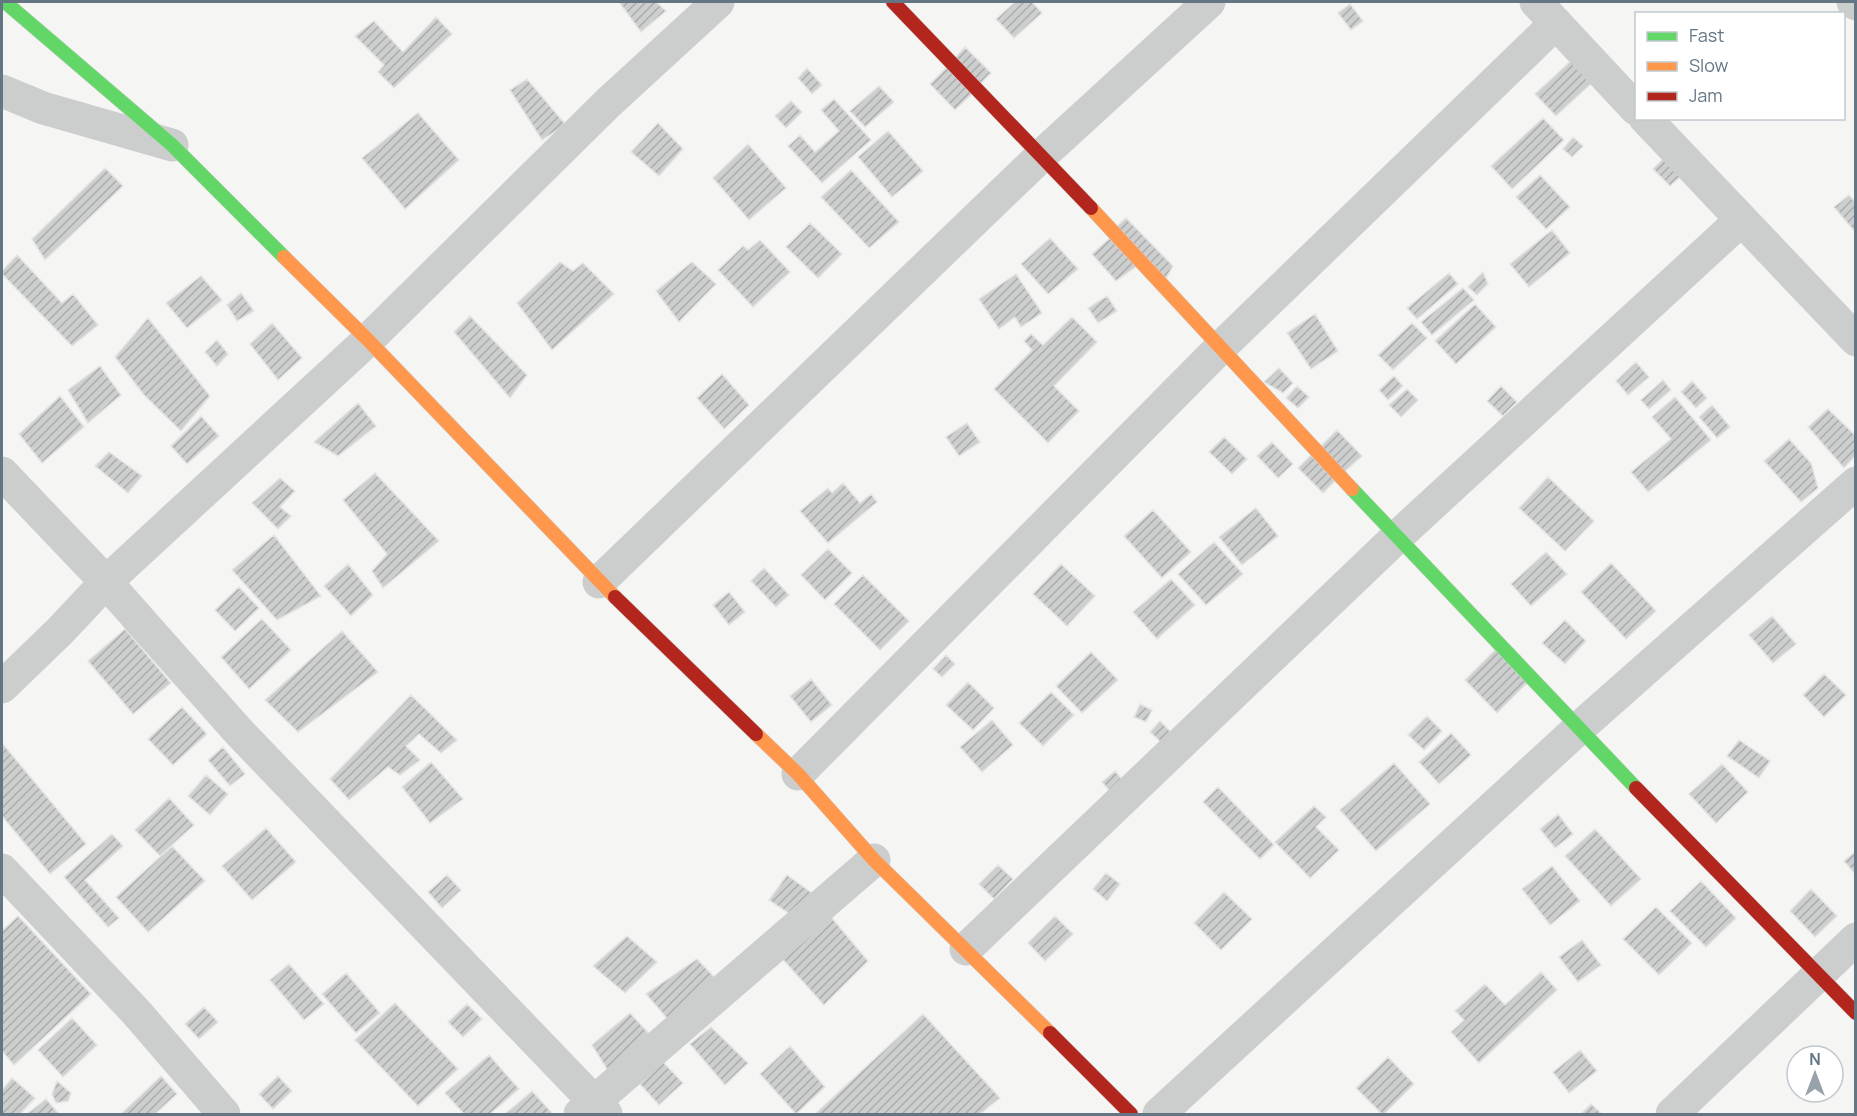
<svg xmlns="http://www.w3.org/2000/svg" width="1857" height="1116" font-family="Manrope,sans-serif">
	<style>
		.building { fill: url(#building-hatch); stroke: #e4e4e3; stroke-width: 1.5 }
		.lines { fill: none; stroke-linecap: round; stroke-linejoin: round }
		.fast-casing { stroke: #d2d3d4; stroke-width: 15 }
		.slow-casing { stroke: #d2d3d4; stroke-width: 15 }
		.jam-casing { stroke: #d2d3d4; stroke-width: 15 }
		.street { stroke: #cccece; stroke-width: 33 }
		.fast { stroke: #63d668; stroke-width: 14 }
		.slow { stroke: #ff974d; stroke-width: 14 }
		.jam { stroke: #b3261e; stroke-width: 14 }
	</style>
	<defs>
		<pattern id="building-hatch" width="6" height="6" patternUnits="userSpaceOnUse" patternTransform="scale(1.5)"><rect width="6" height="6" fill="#cdcece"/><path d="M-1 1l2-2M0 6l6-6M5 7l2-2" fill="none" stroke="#aaacad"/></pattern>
	</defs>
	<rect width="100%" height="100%" fill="#f5f5f3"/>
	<path class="building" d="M619 2H656L666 11 641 32Z
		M1015 2H1032L1042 13 1014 38 996 19Z
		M1350 4 1363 21 1351 30 1338 13Z
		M436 17 452 34 394 88 378 72 384 65 355 36 374 21 403 52Z
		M965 47 991 73 979 85 953 60Z
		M1576 56 1597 78 1556 116 1535 94Z
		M948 66 974 92 955 110 930 84Z
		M807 68 822 85 812 94 798 78Z
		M527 79 566 125 542 140 510 90Z
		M879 86 894 102 865 127 850 111Z
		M834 99 871 140 822 183 788 146 800 135 815 152 839 131 821 110Z
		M791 101 802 112 786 128 775 116Z
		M418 113 459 160 405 209 362 158Z
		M1543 118 1564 140 1512 189 1491 166Z
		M658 123 683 149 659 176 631 152Z
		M888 131 923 171 892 197 858 157Z
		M1573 137 1583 146 1572 157 1563 149Z
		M748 144 786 188 749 220 713 178Z
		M1670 152 1688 170 1670 186 1653 169Z
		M105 168 123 186 45 260 32 239Z
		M851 170 899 222 869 248 821 197Z
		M1540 175 1570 207 1546 229 1516 197Z
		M1849 195 1856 203V233L1834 207Z
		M1126 218 1173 266 1165 280 1115 228Z
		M810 223 842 254 818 278 786 247Z
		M1552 230 1570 253 1529 287 1510 264Z
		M1050 238 1078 269 1048 294 1021 264Z
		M1110 238 1137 266 1116 281 1092 254Z
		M760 240 790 272 753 307 718 270 743 246 748 250Z
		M17 255 62 303 73 294 98 325 72 346 2 274V271Z
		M560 262 573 271 583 263 614 294 552 350 517 303Z
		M692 262 716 284 679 322 656 291Z
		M1483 272 1488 284 1477 295 1468 287Z
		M1449 273 1458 284 1417 319 1407 308Z
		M1016 274 1042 313 1021 327 1015 317 999 329 979 299Z
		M201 276 222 300 187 328 166 303Z
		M1463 288 1474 300 1432 335 1421 322Z
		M241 293 254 311 237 321 227 305Z
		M1107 296 1117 311 1098 323 1088 308Z
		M1475 304 1496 327 1456 364 1435 341Z
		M1315 314 1338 351 1311 369 1287 333Z
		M470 316 527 375 510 398 454 332Z
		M1072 317 1097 342 1054 386 1079 411 1048 443 994 389 1032 350 1024 341 1031 334 1043 345Z
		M148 318 210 396 181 431 144 395 115 357Z
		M272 323 302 358 278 380 250 344Z
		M1412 323 1427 338 1393 370 1378 355Z
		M217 340 228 354 217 366 205 352Z
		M1636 362 1649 377 1628 395 1616 381Z
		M100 366 121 395 88 423 68 390Z
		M1279 368 1293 383 1283 393 1264 382Z
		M722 374 749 405 724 429 697 398Z
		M1394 376 1403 386 1388 400 1379 390Z
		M1663 380 1671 390 1649 409 1641 400Z
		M1692 381 1707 398 1696 408 1681 392Z
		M1297 386 1309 397 1298 408 1286 398Z
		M1501 386 1517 402 1503 416 1487 401Z
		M1407 389 1418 400 1401 417 1389 405Z
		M60 396 84 427 42 463 19 434Z
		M1675 397 1711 440 1648 492 1631 472 1671 439 1652 417Z
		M358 403 376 426 338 456 314 442Z
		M1712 405 1730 427 1717 438 1699 417Z
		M1828 409 1856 436V455L1844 468 1808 427Z
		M201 416 219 436 187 464 171 446Z
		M967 423 980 442 959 456 946 437Z
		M1337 430 1362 456 1343 473 1319 448Z
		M1224 437 1247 459 1232 474 1209 452Z
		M1789 439 1811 463 1818 488 1801 502 1764 461Z
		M1272 442 1293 464 1278 478 1257 456Z
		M109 452 142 476 128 493 95 466Z
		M1311 455 1336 480 1323 493 1298 468Z
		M375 473 439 541 383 588 372 571 387 554 343 500Z
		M1548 477 1594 521 1565 551 1519 508Z
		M280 478 295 491 280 507 291 516 278 529 252 503Z
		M843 483 860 503 871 494 877 502 828 543 800 511 828 488 832 493Z
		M1256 508 1278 536 1242 565 1219 537Z
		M1153 510 1191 552 1162 578 1124 536Z
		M274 535 321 596 277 620 232 570Z
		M1214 542 1243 574 1206 605 1178 574Z
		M828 549 852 573 825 600 801 575Z
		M1546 552 1567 574 1531 606 1511 584Z
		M1611 563 1656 611 1626 639 1581 592Z
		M348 564 373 595 351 616 324 586Z
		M1061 564 1095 596 1067 626 1033 594Z
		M764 568 789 595 776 607 751 581Z
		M863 575 909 621 880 650 834 604Z
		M1171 579 1195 605 1157 639 1133 612Z
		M239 587 259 608 235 631 215 610Z
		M729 592 745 612 729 625 713 605Z
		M1772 616 1796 644 1773 663 1749 635Z
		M262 619 291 650 249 689 221 657Z
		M1565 620 1586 641 1565 664 1542 643Z
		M125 629 171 683 133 714 88 661Z
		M342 631 378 672 298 732 265 700Z
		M1502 643 1535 675 1497 713 1465 680Z
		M1091 652 1118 680 1082 713 1056 686Z
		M946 655 955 664 942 677 933 669Z
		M1824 674 1846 695 1824 717 1803 695Z
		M811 679 832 705 811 722 790 696Z
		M968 682 994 708 973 730 946 705Z
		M1051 692 1074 715 1043 746 1019 723Z
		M411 695 457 740 441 753 419 734 406 746 420 760 400 775 388 767 349 800 330 779Z
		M1140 704 1152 710 1146 722 1134 717Z
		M182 707 207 734 173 765 148 739Z
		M1427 716 1442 731 1424 750 1408 735Z
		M992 720 1013 745 982 772 960 747Z
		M1160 721 1175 736 1165 746 1150 732Z
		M1451 733 1471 755 1439 784 1419 762Z
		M1739 740 1770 761 1759 778 1727 756Z
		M2 743 86 844 50 874 2 816Z
		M223 747 245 774 230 786 208 760Z
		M431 762 463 799 430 823 402 787Z
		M1394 763 1430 804 1376 851 1340 810Z
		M1722 764 1748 792 1716 823 1689 794Z
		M1115 771 1126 784 1113 795 1102 782Z
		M206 775 228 794 210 815 188 796Z
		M1218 787 1274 845 1260 859 1203 802Z
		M169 798 194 825 160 856 135 830Z
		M1314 806 1326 817 1316 827 1339 850 1310 878 1275 842Z
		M1558 814 1573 834 1555 848 1540 829Z
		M266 828 296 862 252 900 222 866Z
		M1595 829 1641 879 1611 906 1565 856Z
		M112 834 123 846 85 880 119 918 108 927 64 877Z
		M172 846 205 881 148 932 116 897Z
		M1856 851V875L1844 861Z
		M998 865 1013 879 994 899 979 884Z
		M1552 866 1580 901 1550 925 1522 889Z
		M1106 873 1120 884 1107 901 1093 889Z
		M447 875 461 890 442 908 428 892Z
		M787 875 816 896 799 920 769 900Z
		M1701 881 1736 918 1706 947 1670 911Z
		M1811 889 1837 916 1815 937 1790 911Z
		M1224 892 1252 919 1221 950 1194 923Z
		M1656 907 1692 943 1659 975 1623 939Z
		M826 911 868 961 824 1005 777 953Z
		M18 916 91 994 14 1065 2 1051V931Z
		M1055 916 1073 934 1045 961 1028 943Z
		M627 936 657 962 625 993 593 966Z
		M1582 940 1601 965 1578 982 1559 957Z
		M697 959 720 983 672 1024 646 994Z
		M289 964 324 1004 304 1020 270 980Z
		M1541 972 1557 990 1479 1063 1451 1032 1464 1020 1455 1011 1485 984 1505 1005Z
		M346 973 380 1013 356 1033 322 994Z
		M395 1003 458 1069 418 1106 355 1040Z
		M467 1004 482 1019 463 1037 448 1022Z
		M204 1007 218 1022 199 1039 185 1024Z
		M630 1013 654 1039 610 1074 592 1045Z
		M923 1014 1000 1098 980 1114H815Z
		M72 1018 97 1045 63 1077 38 1050Z
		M711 1027 748 1063 725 1085 690 1044Z
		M790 1046 825 1087 796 1114 760 1074Z
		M1580 1050 1597 1071 1569 1093 1553 1072Z
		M489 1055 519 1089 490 1114H464L445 1093Z
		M1388 1057 1414 1084 1384 1114H1382L1356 1088Z
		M663 1062 683 1083 659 1105 640 1084Z
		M161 1076 177 1094 155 1114H121Z
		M278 1076 292 1091 273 1109 259 1094Z
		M12 1078 35 1098 20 1114H2V1090Z
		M57 1081 71 1093 68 1101 56 1103 52 1094Z
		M532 1091 553 1114H505Z
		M46 1099 59 1114H27Z
		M1591 1104 1602 1114H1581Z"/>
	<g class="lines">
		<g class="fast-casing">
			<path id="fast" d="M5 2 172 145 284 257
				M1352 489 1636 788"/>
		</g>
		<g class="slow-casing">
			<path id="slow" d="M1091 208 1352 489
				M284 257 368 340 615 597
				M756 734 798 774 874 860 1050 1033"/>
		</g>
		<g class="jam-casing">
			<path id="jam" d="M893 2 1091 208
				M615 597 756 734
				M1636 788 1856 1013
				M1050 1033 1131 1114"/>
		</g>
		<path class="street" d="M1536 2 1636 109
			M1853 2 1856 4
			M2 91 43 108 172 145
			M1645 118 1856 340
			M2 473 106 582 239 732 606 1114
			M599 582 1042 155 1209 2
			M2 687 60 631 106 582 368 340 608 103 718 2
			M798 774 1221 347 1556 23
			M2 870 136 1012 224 1114
			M966 949 1398 536 1740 221
			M580 1114 874 860
			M1159 1114 1578 729 1856 483
			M1672 1114 1856 939"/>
		<use href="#fast" class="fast"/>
		<use href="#slow" class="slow"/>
		<use href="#jam" class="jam"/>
	</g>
	<rect width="1857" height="1116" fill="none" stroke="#647684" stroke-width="6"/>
	<rect x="1635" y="12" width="210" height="108" fill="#ffffff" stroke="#c1c8ce" stroke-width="1.5"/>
	<rect x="1647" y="32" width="30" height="9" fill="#63d668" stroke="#c1c8ce" stroke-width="1.5"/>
	<text x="1689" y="42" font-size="18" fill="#647684">Fast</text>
	<rect x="1647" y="62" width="30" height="9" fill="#ff974d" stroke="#c1c8ce" stroke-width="1.5"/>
	<text x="1689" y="72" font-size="18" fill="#647684">Slow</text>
	<rect x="1647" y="92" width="30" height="9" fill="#b3261e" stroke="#c1c8ce" stroke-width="1.5"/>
	<text x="1689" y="102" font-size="18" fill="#647684">Jam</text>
	<g transform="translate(1815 1074)"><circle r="28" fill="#ffffff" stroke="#c1c8ce" stroke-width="1.5"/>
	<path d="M0-4.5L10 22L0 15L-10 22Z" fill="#97a2ab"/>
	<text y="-9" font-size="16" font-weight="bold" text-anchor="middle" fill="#647684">N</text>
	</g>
</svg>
